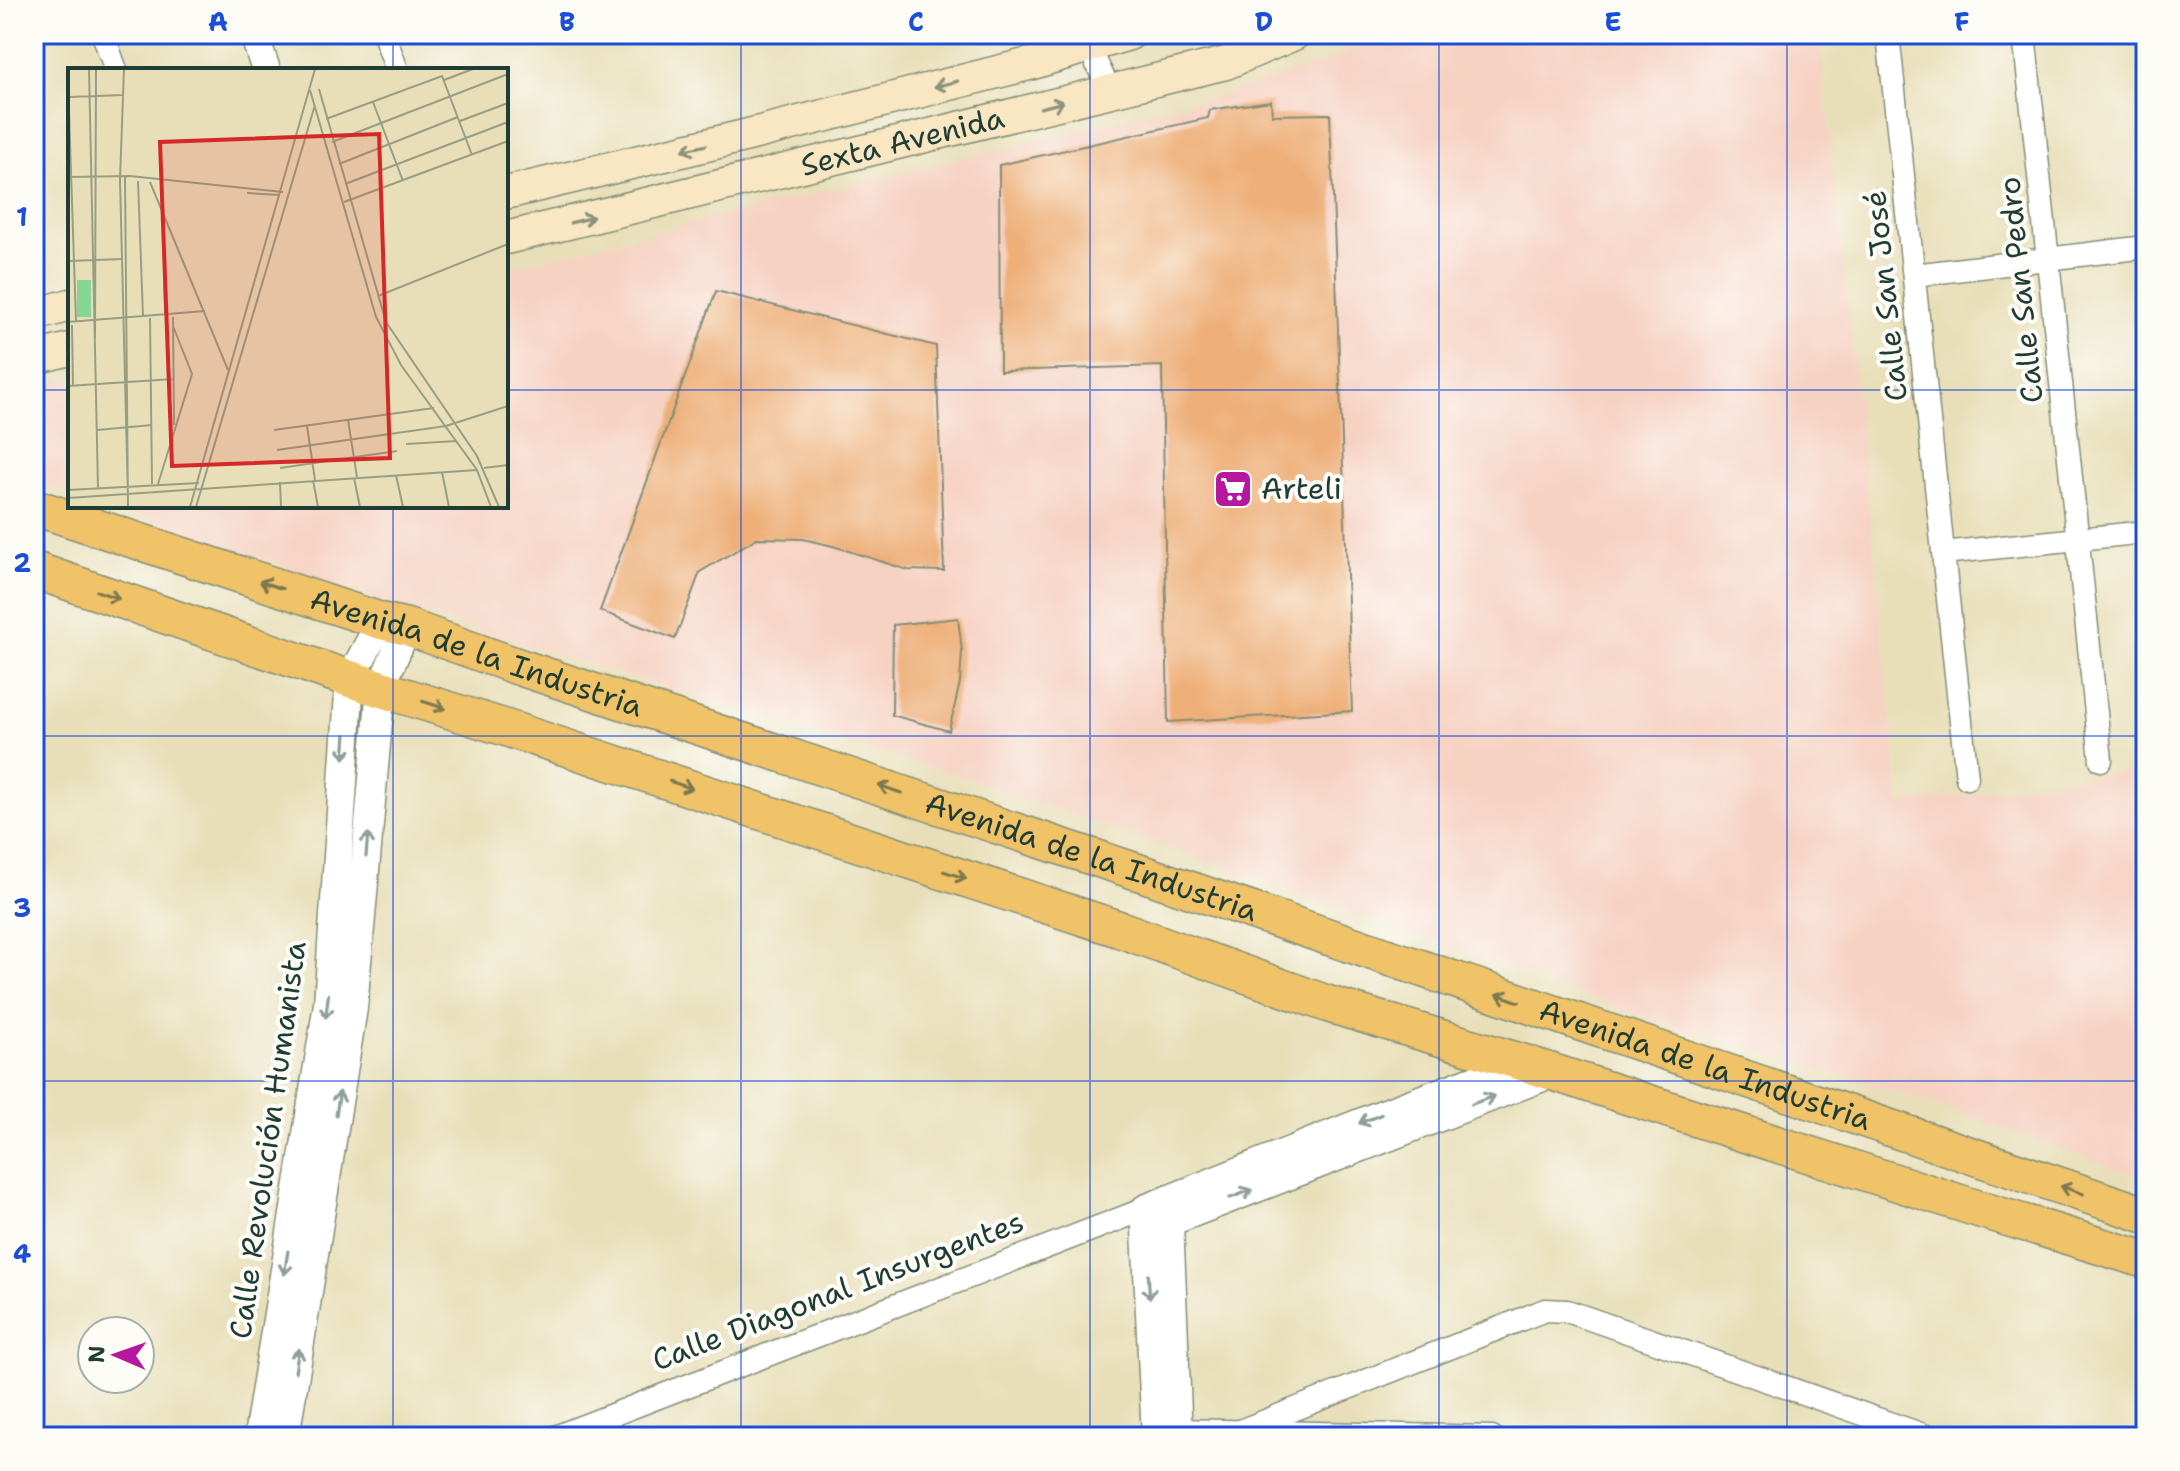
<svg xmlns="http://www.w3.org/2000/svg" width="2180" height="1471" font-family="'Shantell Sans',sans-serif">
	<style>
		.built { fill: #f6d2c3 }
		.building { fill: #eeaf78 }
		.lines { fill: none; stroke-linecap: round; stroke-linejoin: round }
		.minor-casing { stroke: #848e76; stroke-width: 25 }
		.tertiary-casing { stroke: #848e76; stroke-width: 31 }
		.secondary-casing { stroke: #848e76; stroke-width: 35 }
		.primary-casing { stroke: #848e76; stroke-width: 39 }
		.minor { stroke: #fff; stroke-width: 22 }
		.tertiary { stroke: #fff; stroke-width: 28 }
		.secondary { stroke: #f9e7c3; stroke-width: 32 }
		.primary { stroke: #f0c369; stroke-width: 36 }
		.oneway { stroke: #8c927c }
		.oneway2 { stroke: #7d794c }
		.oneway3 { stroke: #8f9e9a }
		.grid { fill: none; stroke: #1d4ed8; stroke-width: 2; stroke-opacity: 0.55 }
		.labels { text-anchor: middle; stroke-width: 8; stroke-linejoin: round; paint-order: stroke }
		.street-label { font-size: 30px; fill: #1f3d34; stroke: #fdfcf7 }
		.poi-label { font-size: 30px; fill: #1f3d34; stroke: #fdfcf7; text-anchor: start }
		.inset-road { fill: none; stroke: #989e84; stroke-width: 2 }
		.view { fill: #d62828; fill-opacity: 0.15; stroke: #d62828; stroke-width: 4 }
		.inset-edge { fill: none; stroke: #1f3d34; stroke-width: 4 }
		.neatline { fill: none; stroke: #1d4ed8; stroke-width: 3 }
		.grid-label { font-size: 26px; text-anchor: middle; font-weight: bold; fill: #1d4ed8 }
	</style>
	<rect width="100%" height="100%" fill="#fdfcf7"/>
	<filter id="ink" filterUnits="userSpaceOnUse"><feTurbulence type="fractalNoise" baseFrequency=".0125" numOctaves="2"/><feDisplacementMap in="SourceGraphic" scale="16" xChannelSelector="R" yChannelSelector="G"/><feConvolveMatrix kernelMatrix="1 2 1 2 8 2 1 2 1" color-interpolation-filters="sRGB"/></filter>
	<filter id="wash" filterUnits="userSpaceOnUse"><feTurbulence type="fractalNoise" baseFrequency=".006" numOctaves="4" result="noise"/><feDisplacementMap in="SourceGraphic" scale="32" xChannelSelector="R" yChannelSelector="G"/><feGaussianBlur stdDeviation="1.8" result="paint"/><feColorMatrix in="noise" values="0 0 0 0 0 0 0 0 0 0 0 0 0 0 0 0 0 1.4 0 .05"/><feComposite in="paint" operator="in"/></filter>
	<g filter="url(#wash)">
		<rect width="100%" height="100%" fill="#e8dfb9"/>
		<path class="built" d="M1386 34H1819L1900 804 2146 768V1179L1923 1100 1643 1017 1503 966 976 781 366 596 187 532 105 506H506V268L1224 95 1328 61Z
			M70 378V494L34 482V384Z"/>
		<g id="blocks">
			<path class="building" d="M1271 101 1272 115 1330 114 1352 711 1168 722 1162 366 1000 371 999 165 1208 118 1210 110Z
				M716 291 936 346 944 571 908 570 833 546 803 539 757 538 700 572 675 639 600 611Z
				M958 618 962 651 960 682 949 731 892 715 893 625Z"/>
		</g>
	</g>
	<g filter="url(#ink)">
		<use href="#blocks" fill-opacity="0" stroke="#848e76" stroke-width="2"/>
		<g class="lines">
			<g class="minor-casing">
				<path id="minor" d="M103 34 116 70
					M384 34 397 70
					M1888 34 1967 778
					M2024 34 2101 760
					M1083 35 1110 91
					M1914 275 2146 247
					M1943 553 2146 532
					M1178 1430 1492 1437
					M1240 1431 1545 1310 1567 1311 1929 1437
					M555 1437 1145 1209 1158 1216"/>
			</g>
			<g class="tertiary-casing">
				<path id="tertiary" d="M254 34 266 70
					M258 1437 328 1004 350 679 381 621
					M285 1437 353 1008 381 687 407 627
					M1156 1437 1145 1209 1380 1115 1521 1062
					M1178 1437 1169 1222 1553 1073"/>
			</g>
			<g class="secondary-casing">
				<g id="secondary">
					<path d="M506 193 744 136 1033 63 1129 34"/>
					<path id="s1" d="M506 238 1226 63 1294 34"/>
					<path d="M34 315 70 305"/>
					<path d="M34 358 70 349"/>
				</g>
			</g>
			<g class="primary-casing">
				<g id="primary">
					<path id="s2" d="M34 507 381 621 407 627 522 668 1138 872 2146 1215"/>
					<path d="M34 570 350 679 500 726 1119 929 1328 1004 1521 1062 1982 1210 2146 1260"/>
				</g>
			</g>
			<use href="#minor" class="minor"/>
			<use href="#tertiary" class="tertiary"/>
			<use href="#secondary" class="secondary"/>
			<use href="#primary" class="primary"/>
		</g>
		<defs><path id="oneway-shaft" d="M-6 0H5M1.5-3L5.5 0L1.5 3" fill="none" stroke-width="1.6" stroke-linecap="round" stroke-linejoin="round" transform="scale(2)"/></defs>
		<g class="oneway">
			<use href="#oneway-shaft" transform="translate(946 84) rotate(166)"/>
			<use href="#oneway-shaft" transform="translate(1052 105) rotate(-14)"/>
			<use href="#oneway-shaft" transform="translate(694 148) rotate(167)"/>
			<use href="#oneway-shaft" transform="translate(582 220) rotate(-14)"/>
		</g>
		<g class="oneway2">
			<use href="#oneway-shaft" transform="translate(271 585) rotate(-162)"/>
			<use href="#oneway-shaft" transform="translate(108 595) rotate(19)"/>
			<use href="#oneway-shaft" transform="translate(434 705) rotate(18)"/>
			<use href="#oneway-shaft" transform="translate(681 785) rotate(18)"/>
			<use href="#oneway-shaft" transform="translate(890 789) rotate(-161)"/>
			<use href="#oneway-shaft" transform="translate(955 875) rotate(18)"/>
			<use href="#oneway-shaft" transform="translate(1508 998) rotate(-161)"/>
			<use href="#oneway-shaft" transform="translate(2072 1190) rotate(-161)"/>
		</g>
		<g class="oneway3">
			<use href="#oneway-shaft" transform="translate(345 747) rotate(94)"/>
			<use href="#oneway-shaft" transform="translate(367 845) rotate(-85)"/>
			<use href="#oneway-shaft" transform="translate(327 1006) rotate(97)"/>
			<use href="#oneway-shaft" transform="translate(1483 1100) rotate(-21)"/>
			<use href="#oneway-shaft" transform="translate(338 1103) rotate(-81)"/>
			<use href="#oneway-shaft" transform="translate(1370 1119) rotate(158)"/>
			<use href="#oneway-shaft" transform="translate(1241 1194) rotate(-21)"/>
			<use href="#oneway-shaft" transform="translate(286 1263) rotate(99)"/>
			<use href="#oneway-shaft" transform="translate(1149 1287) rotate(87)"/>
			<use href="#oneway-shaft" transform="translate(297 1360) rotate(-81)"/>
		</g>
	</g>
	<path class="grid" d="M393 34V70M741 34V1437M1090 34V1437M1439 34V1437M1787 34V1437M34 390H70M506 390H2146M393 506V1437M34 736H2146M34 1081H2146"/>
	<defs>
		<g id="supermarket-square" transform="scale(2)"><rect x="-9" y="-9" width="18" height="18" rx="4" fill="#b5179e" stroke="#fdfcf7"/><path d="M-6-5.5h2.5l.6 2H6L4.5 2H-2.5L-4.4-4H-6ZM-1.5 3.2a1.3 1.3 0 1 0 .1 0ZM3 3.2a1.3 1.3 0 1 0 .1 0Z" fill="#fff"/></g>
	</defs>
	<g fill-rule="evenodd">
		<use href="#supermarket-square" x="1233" y="489"/>
	</g>
	<g class="labels">
		<g class="street-label">
			<text dy="10" stroke="none"><textPath href="#s1" startOffset="408">Sexta Avenida</textPath></text>
			<text transform="translate(2021 290) rotate(-96)" y="10">Calle San Pedro</text>
			<text transform="translate(1886 296) rotate(-96)" y="10">Calle San José</text>
			<text dy="10" stroke="none"><textPath href="#s2" startOffset="466">Avenida de la Industria</textPath></text>
			<text dy="10" stroke="none"><textPath href="#s2" startOffset="1114">Avenida de la Industria</textPath></text>
			<text dy="10" stroke="none"><textPath href="#s2" startOffset="1762">Avenida de la Industria</textPath></text>
			<text transform="translate(268 1140) rotate(-82)" y="10">Calle Revolución Humanista</text>
			<text transform="translate(838 1291) rotate(-21)" y="10">Calle Diagonal Insurgentes</text>
		</g>
		<g class="poi-label">
			<text x="1261" y="499">Arteli</text>
		</g>
	</g>
	<g transform="translate(68 68)">
		<rect width="440" height="440" fill="#e8dfb9"/>
		<path d="M9 212H23V249H9Z" fill="#86d696"/>
		<path class="inset-road" d="M21 1 30 420M56 1 52 111 60 431M376 12 405 1M0 14 8 253M251 21 318 254 409 388 431 439M242 22 308 249 333 297 409 402 423 439M0 29 56 27M305 34 335 113M258 51 374 8 404 87M392 53 440 35M264 74 440 6M271 96 390 49M57 108 60 439M0 109 62 108 215 124M70 113 75 248M82 114 160 302M277 116 440 54M179 125 211 127M276 134 440 73M95 146 97 246M0 193 55 191M310 228 440 176M105 249 106 357M82 250 84 416M0 254 137 243M4 257 5 317M27 270 28 1M0 318 105 311M280 352 289 409M239 358 247 412M29 362 84 357M206 362 366 340M338 376 389 373M209 382 378 358 440 338M212 400 329 383M416 400 440 397M374 404 381 439M328 407 335 439M286 410 292 439M245 412 250 439M212 414 213 439M90 416 124 306 105 258M0 422 131 415M0 430 409 402M122 439 247 1M128 439 247 37"/>
		<path class="view" d="M311 66 322 390 104 398 92 74Z"/>
		<rect width="440" height="440" class="inset-edge"/>
	</g>
	<rect width="2180" height="1471" fill="none" stroke="#fdfcf7" stroke-width="88"/>
	<g transform="translate(116 1355) rotate(272)"><circle r="38" fill="#fdfcf7" stroke="#a4b0a9" stroke-width="2"/>
	<path d="M0-6L14 30L0 20L-14 30Z" fill="#b5179e"/>
	<text y="-12" font-size="22" font-weight="bold" text-anchor="middle" fill="#1f3d34">N</text>
	</g>
	<rect x="44" y="44" width="2092" height="1383" class="neatline"/>
	<g class="grid-label">
		<text x="218" y="31">A</text>
		<text x="567" y="31">B</text>
		<text x="916" y="31">C</text>
		<text x="1264" y="31">D</text>
		<text x="1613" y="31">E</text>
		<text x="1962" y="31">F</text>
		<text x="22" y="226">1</text>
		<text x="22" y="572">2</text>
		<text x="22" y="917">3</text>
		<text x="22" y="1263">4</text>
	</g>
</svg>
